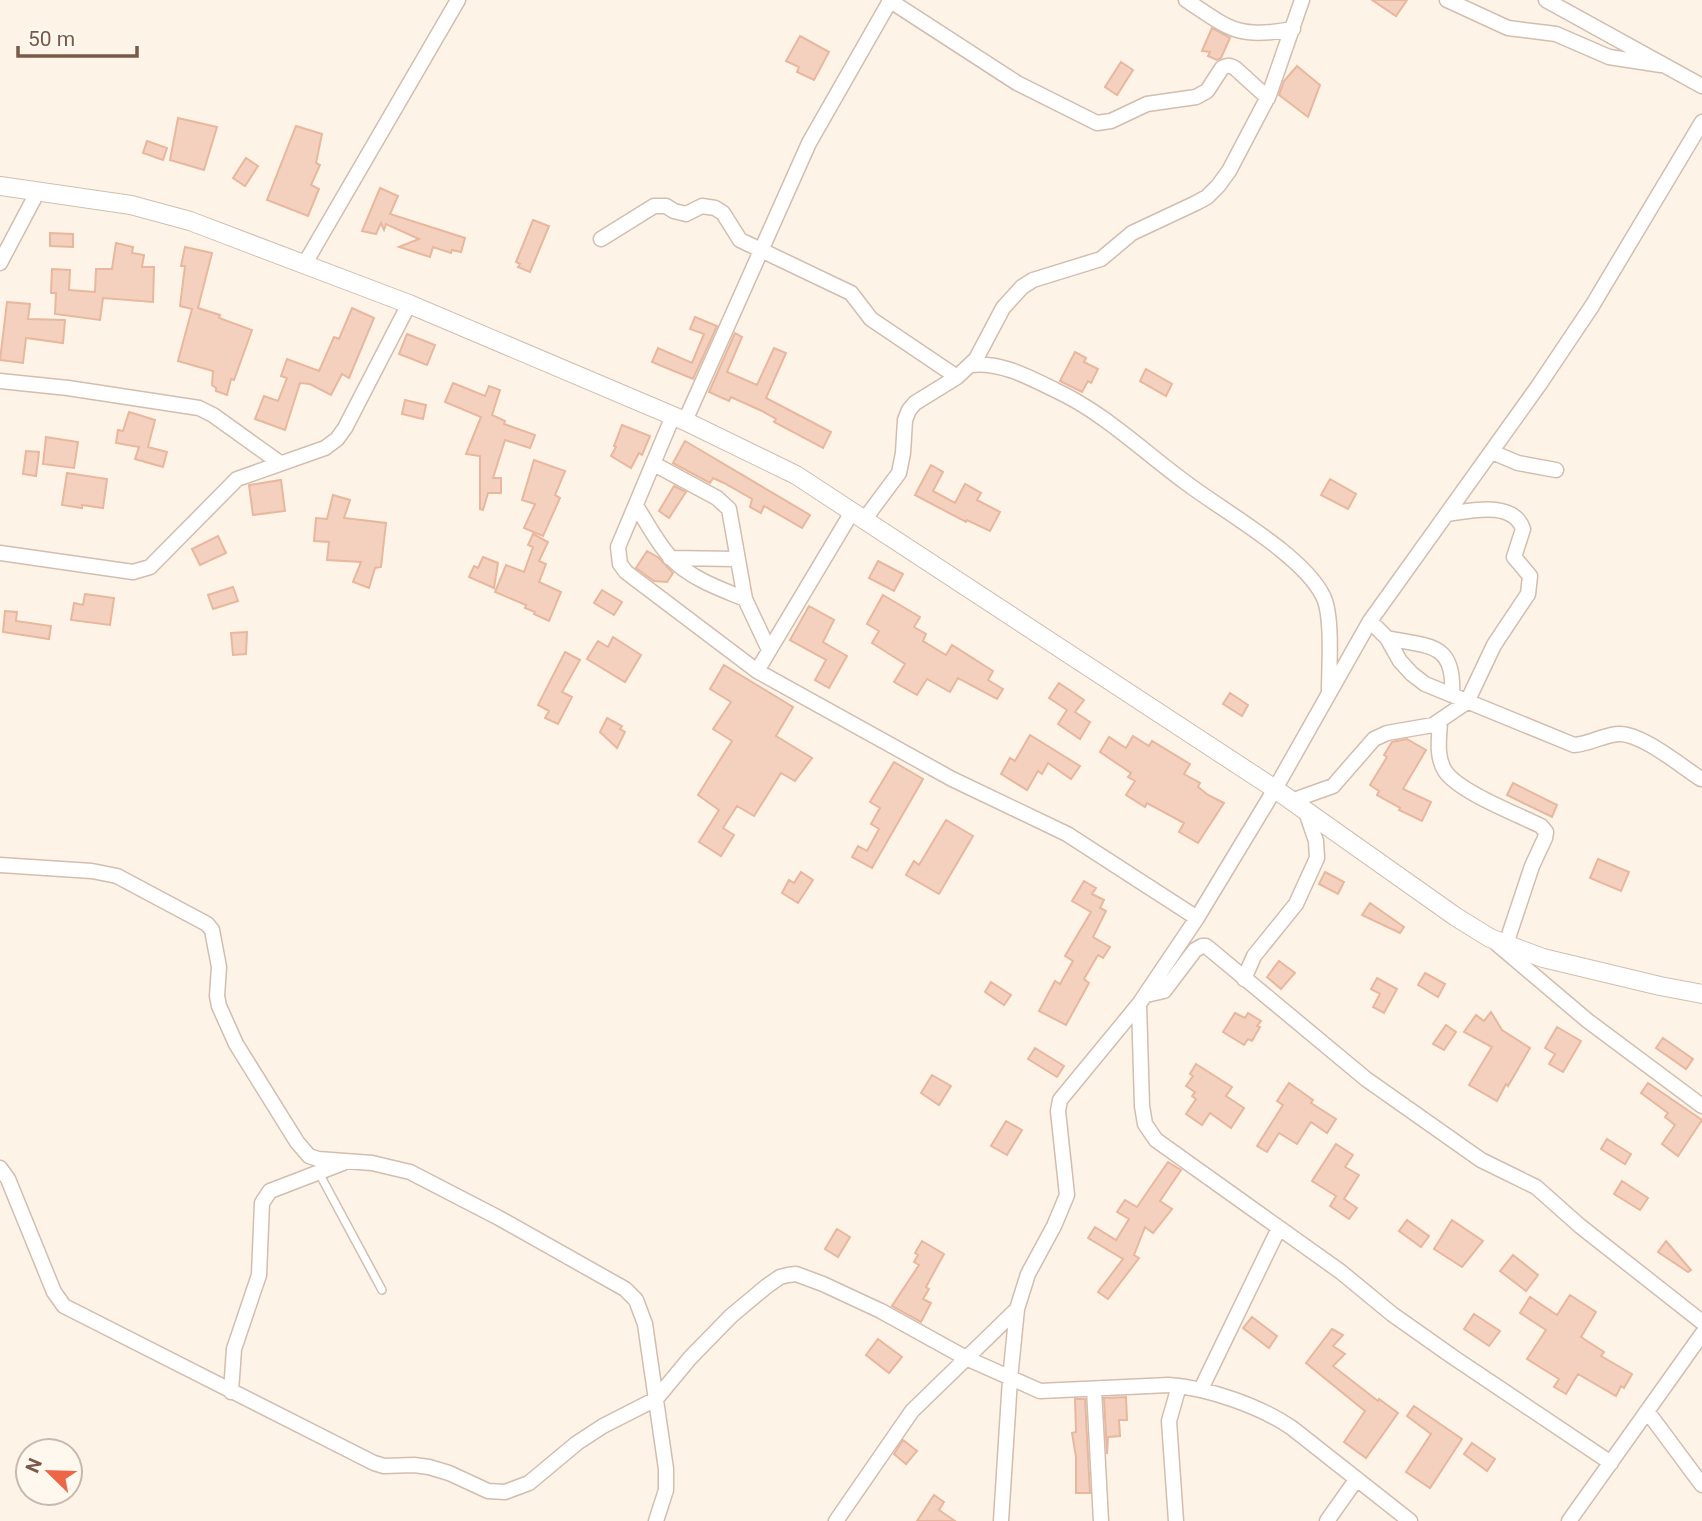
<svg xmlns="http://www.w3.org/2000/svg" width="1702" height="1521" font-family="Roboto,sans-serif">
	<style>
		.building { fill: #f4d1be; stroke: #e8b79d; stroke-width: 2 }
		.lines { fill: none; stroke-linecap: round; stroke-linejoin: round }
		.service-casing { stroke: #d3bdaf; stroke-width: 10 }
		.minor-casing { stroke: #d3bdaf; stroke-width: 17 }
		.tertiary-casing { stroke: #d3bdaf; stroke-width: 20 }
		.service { stroke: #fff; stroke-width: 7 }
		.minor { stroke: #fff; stroke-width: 14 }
		.tertiary { stroke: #fff; stroke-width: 18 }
	</style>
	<rect width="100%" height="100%" fill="#fdf4e7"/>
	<path class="building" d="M1372 0H1407L1396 16Z
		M1212 28 1230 38 1221 58 1217 60 1208 56 1210 52 1202 51Z
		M800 36 829 52 814 80 797 72 799 67 786 61Z
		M1121 62 1133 70 1117 95 1105 87Z
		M1297 66 1320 85 1308 117 1279 95 1284 81Z
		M178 118 217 127 204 170 170 160Z
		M296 126 322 134 316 163 320 165 311 185 319 189 308 216 267 200Z
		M147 141 167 148 163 160 143 153Z
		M246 158 258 166 245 186 233 178Z
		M380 188 398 196 390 214 465 238 461 252 452 250 451 253 433 247 430 257 399 247 419 239 386 224 384 230 381 223 376 234 362 231Z
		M533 220 549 226 530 272 518 267 520 264 516 262Z
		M50 233 73 234V247L50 246Z
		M116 243 133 247 132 253 144 255 142 267H154L153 302 103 298 100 320 55 314 56 293H51L52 269 70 270 69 290 95 292 96 269H112Z
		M185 247 212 253 198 308 220 315 219 318 252 330 234 380 231 379 227 395 216 391V388L212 385 213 371 178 361 192 309 180 306 185 266H181Z
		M7 302 30 304 28 319 65 320 63 343 26 338 23 363 0 360Z
		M352 308 374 318 349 378 342 374 331 395 310 384 300 383 285 430 255 419 264 396 278 401 287 378 281 376 287 359 319 371 334 337 339 339Z
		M695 317 717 326 693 379 652 362 658 348 692 363 704 334 690 329Z
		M735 333 742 337 727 372 757 385 774 348 786 353 766 398 831 432 823 448 774 422 776 419 762 411 731 397 729 401 709 392Z
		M407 334 435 345 427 365 399 354Z
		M1075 352 1086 358 1084 362 1098 369 1091 383 1088 381 1082 392 1060 381Z
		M1146 369 1172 384 1166 396 1140 381Z
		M453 383 485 396 489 386 500 390 492 415 505 421 504 424 535 435 530 448 505 440 493 478H501V493H488L483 510 480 509V456L466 454 481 417 445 402Z
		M405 400 426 405 423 419 402 414Z
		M129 412 155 420 148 447 167 452 163 467 135 459 139 447 116 443 118 430 123 431Z
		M622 425 650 436 642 455 639 453 631 468 611 456 616 447 614 446Z
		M46 437 78 442 74 468 43 464Z
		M685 441 810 515 802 528 764 506 761 513 750 507 752 499 724 483 713 478 710 483 673 463Z
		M26 451 39 452 36 476 23 474Z
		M534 460 565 471 555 495 560 498 543 536 524 528 535 504 522 500Z
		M931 465 943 472 933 491 955 503 965 484 981 493 977 500 1000 512 990 531 967 520 966 522 915 495Z
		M67 473 107 479 103 508 82 505V508L62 505Z
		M1330 479 1356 494 1348 509 1321 495Z
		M281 480 285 511 253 515 249 485Z
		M674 486 686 492 669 518 659 511Z
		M333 495 350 500 344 518 386 523 381 567 375 568 369 588 353 582 361 562 327 560 329 542 314 541 316 518 327 519Z
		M533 534 548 542 539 561 546 564 539 582 561 592 549 621 534 614 535 612 525 608 526 605 495 592 506 565 524 572 533 547 528 545Z
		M218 536 226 553 200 565 192 549Z
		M647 551 659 558 673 573 667 582 654 581 636 568Z
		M483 557 498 563 494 588 469 577 474 566 478 568Z
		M878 561 903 574 894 591 869 578Z
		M233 587 238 601 213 609 208 595Z
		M602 590 622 602 614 615 594 603Z
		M85 594 114 598 110 625 71 620 74 603 83 605Z
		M883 595 920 617 914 627 926 634 923 641 946 655 952 645 993 671 988 680 1003 689 997 699 958 678 950 692 927 679 917 695 894 682 905 664 872 643 879 631 867 624Z
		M809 606 834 620 823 642 847 656 829 688 815 680 826 660 790 640Z
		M5 611 17 612 16 621 51 626 49 639 3 632Z
		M247 632 246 654 233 655 231 633Z
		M613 637 641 655 625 682 587 659 598 641 608 647Z
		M565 652 580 660 562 692 572 697 558 724 545 718 549 711 538 705Z
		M724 665 793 707 776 736 812 758 795 781 781 773 754 816 737 806 723 828 734 835 721 856 699 842 719 810 698 795 732 741 713 729 731 702 710 689Z
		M1059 683 1084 700 1075 712 1090 722 1080 739 1058 724 1067 710 1049 698Z
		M1230 693 1248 705 1242 716 1223 704Z
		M607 718 622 726 620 729 625 732 617 748 600 732Z
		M1030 735 1080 766 1071 779 1048 763 1042 774 1038 771 1027 790 1001 774 1010 758 1015 761Z
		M1133 736 1149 746 1152 741 1190 764 1184 774 1200 783 1198 787 1208 795 1224 803 1198 843 1179 832 1184 823 1147 803 1145 807 1126 795 1135 781 1128 777 1131 773 1100 752 1109 737 1126 748Z
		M1407 739 1426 750 1403 789 1431 802 1422 821 1399 810 1400 808 1377 795 1379 791 1370 785 1387 757 1384 755 1392 742Z
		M894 762 923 779 872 868 852 857 858 846 867 851 879 829 871 824 880 808 870 802Z
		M1513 783 1557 805 1552 817 1507 795Z
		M946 820 973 836 939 894 906 875 914 861 919 865Z
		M1598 859 1629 872 1621 891 1590 878Z
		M801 872 813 880 798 903 782 893 789 880 794 883Z
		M1325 872 1344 882 1338 894 1319 884Z
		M1084 881 1096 888 1092 894 1104 900 1100 908 1106 911 1093 937 1110 947 1103 958 1098 955 1084 979 1089 983 1066 1025 1039 1011 1055 981 1060 984 1073 961 1065 956 1091 912 1072 901Z
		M1370 903 1404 927 1400 933 1362 915Z
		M1279 961 1295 973 1281 989 1267 977Z
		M1425 973 1445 984 1438 997 1418 985Z
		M1377 978 1397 989 1384 1013 1373 1007 1380 994 1371 989Z
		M991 982 1011 995 1004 1005 985 992Z
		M1491 1012 1502 1030 1530 1048 1508 1086 1506 1084 1497 1101 1469 1085 1492 1047 1464 1032 1476 1015 1484 1021Z
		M1235 1013 1245 1018 1248 1013 1261 1021 1257 1026 1260 1027 1252 1041 1248 1039 1244 1045 1223 1032Z
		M1446 1025 1456 1032 1444 1050 1433 1044Z
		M1557 1027 1581 1041 1563 1072 1549 1064 1555 1054 1545 1048Z
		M1663 1038 1693 1059 1686 1069 1656 1048Z
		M1035 1048 1064 1066 1057 1077 1028 1059Z
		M1196 1064 1232 1087 1226 1096 1244 1108 1231 1128 1210 1113 1202 1125 1186 1114 1196 1099 1192 1096 1195 1092 1186 1086 1193 1076 1190 1074Z
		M932 1075 951 1086 939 1105 921 1093Z
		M1289 1083 1313 1100 1311 1103 1336 1119 1327 1133 1311 1122 1297 1144 1279 1133 1267 1152 1257 1146 1283 1105 1277 1101Z
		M1648 1083 1702 1120 1678 1156 1662 1144 1675 1125 1665 1117 1668 1113 1641 1093Z
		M1006 1121 1022 1130 1007 1155 991 1146Z
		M1607 1139 1631 1154 1625 1164 1601 1149Z
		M1336 1144 1353 1155 1345 1167 1359 1175 1344 1199 1357 1208 1349 1219 1330 1206 1336 1196 1312 1181Z
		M1168 1162 1181 1170 1160 1201 1172 1209 1153 1233 1145 1227 1134 1255 1139 1258 1108 1299 1098 1292 1123 1259 1088 1238 1095 1227 1116 1240 1129 1219 1117 1212 1125 1200 1137 1207Z
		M1622 1181 1648 1198 1640 1210 1614 1194Z
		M1407 1220 1429 1236 1421 1247 1399 1231Z
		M1452 1220 1483 1241 1462 1267 1434 1249Z
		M837 1229 850 1237 838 1257 825 1249Z
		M922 1241 944 1254 926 1287 929 1289 923 1299 931 1303 921 1322 892 1306 919 1265 914 1262 918 1255 915 1253Z
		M1666 1241 1691 1270 1688 1272 1658 1252Z
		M1513 1255 1538 1275 1526 1291 1500 1271Z
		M1570 1295 1596 1312 1581 1337 1604 1352 1601 1356 1632 1374 1624 1388 1621 1386 1616 1396 1578 1374 1566 1394 1554 1387 1559 1379 1527 1359 1546 1330 1520 1313 1530 1297 1557 1315Z
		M1474 1314 1500 1331 1489 1346 1464 1329Z
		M1252 1317 1277 1336 1269 1348 1243 1328Z
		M1332 1329 1343 1335 1333 1346 1345 1354 1333 1366 1378 1401 1379 1399 1398 1413 1366 1458 1344 1442 1365 1411 1306 1363Z
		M878 1339 902 1357 889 1373 866 1355Z
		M1126 1397 1127 1420H1119L1120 1436 1108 1437 1107 1454 1104 1398Z
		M1075 1399H1085L1090 1493H1076V1457L1072 1433 1076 1432Z
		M1414 1406 1462 1439 1430 1488 1406 1472 1431 1434 1407 1416Z
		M903 1440 917 1451 906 1464 894 1454Z
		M1472 1443 1495 1459 1487 1471 1464 1454Z
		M934 1495 944 1502 939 1510 955 1521H917Z"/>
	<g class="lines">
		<g class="service-casing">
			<path id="service" d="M319 1173 382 1290"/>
		</g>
		<g class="minor-casing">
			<path id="minor" d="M889 0 1017 83 1097 123 1111 121 1147 104 1196 97 1207 91 1222 68C1228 65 1231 65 1236 69L1268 98
				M1186 0C1231 30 1238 39 1293 29
				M1447 0 1508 28 1556 34 1609 57 1661 65
				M1546 0 1702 86
				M601 239 654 206H666L674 211 686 214 702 206 715 208 723 213 740 240 851 293 871 319 957 377
				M0 263 38 191
				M304 265 458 0
				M970 365C999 361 1029 377 1055 390 1103 412 1143 451 1185 482 1223 511 1303 555 1323 596 1333 615 1329 668 1329 691
				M0 381 68 388 199 408 213 415 280 463
				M673 416 618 547 620 564 626 572 757 671 952 779 1067 834 1197 918
				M685 421 809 143 890 1
				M1492 452 1518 463 1556 470
				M654 464 717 498 729 509 745 599 769 650
				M636 506C648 524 658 545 673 560 692 579 721 589 745 599
				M864 520 899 473 903 453 905 420 909 410 915 403 957 377 976 359 1003 308 1022 287 1033 280 1101 259 1132 233 1196 203 1207 197 1218 186 1229 171 1269 95 1302 0
				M0 553 133 572 150 567 237 479 325 448 337 439 345 428 409 304
				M670 558 737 559
				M1370 621 1387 638 1400 661 1412 674 1425 684 1574 745C1590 744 1603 735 1618 734 1640 732 1681 766 1701 779
				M1387 638C1430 647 1455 642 1452 695
				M757 671 852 512
				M1440 722C1439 738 1436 757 1445 771 1459 792 1517 814 1541 826L1546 832 1545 838 1532 866 1506 944
				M1291 801 1333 786 1374 739 1387 733 1433 725 1467 702 1494 645 1528 594 1530 576 1514 557 1523 529C1513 500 1470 511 1448 514
				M0 865 92 871 117 876 207 924 212 930 219 967 217 996 219 1006 236 1044 297 1142 309 1156 318 1159 372 1163 410 1172 499 1218 625 1289 636 1300 645 1324 666 1469V1490L656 1521
				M1497 944 1588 1021 1702 1106
				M1244 979 1254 956 1296 904 1317 858 1316 841 1306 812
				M1146 995 1164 991 1195 950 1202 946H1206L1366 1079 1481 1160 1536 1187 1580 1226 1702 1322
				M1139 1004 1142 1106 1145 1124 1156 1140 1341 1272 1392 1314 1453 1357 1611 1463
				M0 1168 8 1179 54 1292 64 1306 374 1463 384 1466 414 1465 429 1467 449 1473 488 1491 505 1492 529 1483 577 1443 603 1426 656 1399 690 1358 731 1316 767 1286 780 1277 788 1275 796 1274 823 1284 881 1311 966 1358 1040 1391 1169 1385C1208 1388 1260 1406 1292 1428L1410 1521
				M1094 1389 1101 1521
				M1201 1389 1279 1228
				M231 1392 234 1349 259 1275 262 1203 270 1191 343 1163
				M1647 1411 1702 1485
				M836 1521 912 1411 1017 1309
				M1001 1521 1010 1379 1017 1309 1028 1274 1054 1226 1067 1195 1058 1111 1060 1100 1139 1004 1197 918 1275 789 1370 621 1539 385 1592 306 1702 122
				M1176 1521 1169 1421 1179 1386
				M1327 1521 1356 1480
				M1569 1521 1702 1334"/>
		</g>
		<g class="tertiary-casing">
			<path id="tertiary" d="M0 186 131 205 190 221 409 304 685 421 796 475 1275 789 1456 917 1490 938 1543 958 1660 986 1702 994"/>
		</g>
		<use href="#service" class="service"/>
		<use href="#minor" class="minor"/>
		<use href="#tertiary" class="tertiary"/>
	</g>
	<g transform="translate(49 1472) rotate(293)"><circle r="33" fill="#fff8ef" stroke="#c9b8ad" stroke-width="2"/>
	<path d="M0-5L12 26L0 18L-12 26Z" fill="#ec6648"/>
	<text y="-10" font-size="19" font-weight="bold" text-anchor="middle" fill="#79594a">N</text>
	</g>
	<path d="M18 46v10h119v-10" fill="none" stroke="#79594a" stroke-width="3.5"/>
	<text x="28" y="46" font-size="21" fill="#79594a" stroke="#fff8ef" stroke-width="5" paint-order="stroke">50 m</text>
</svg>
